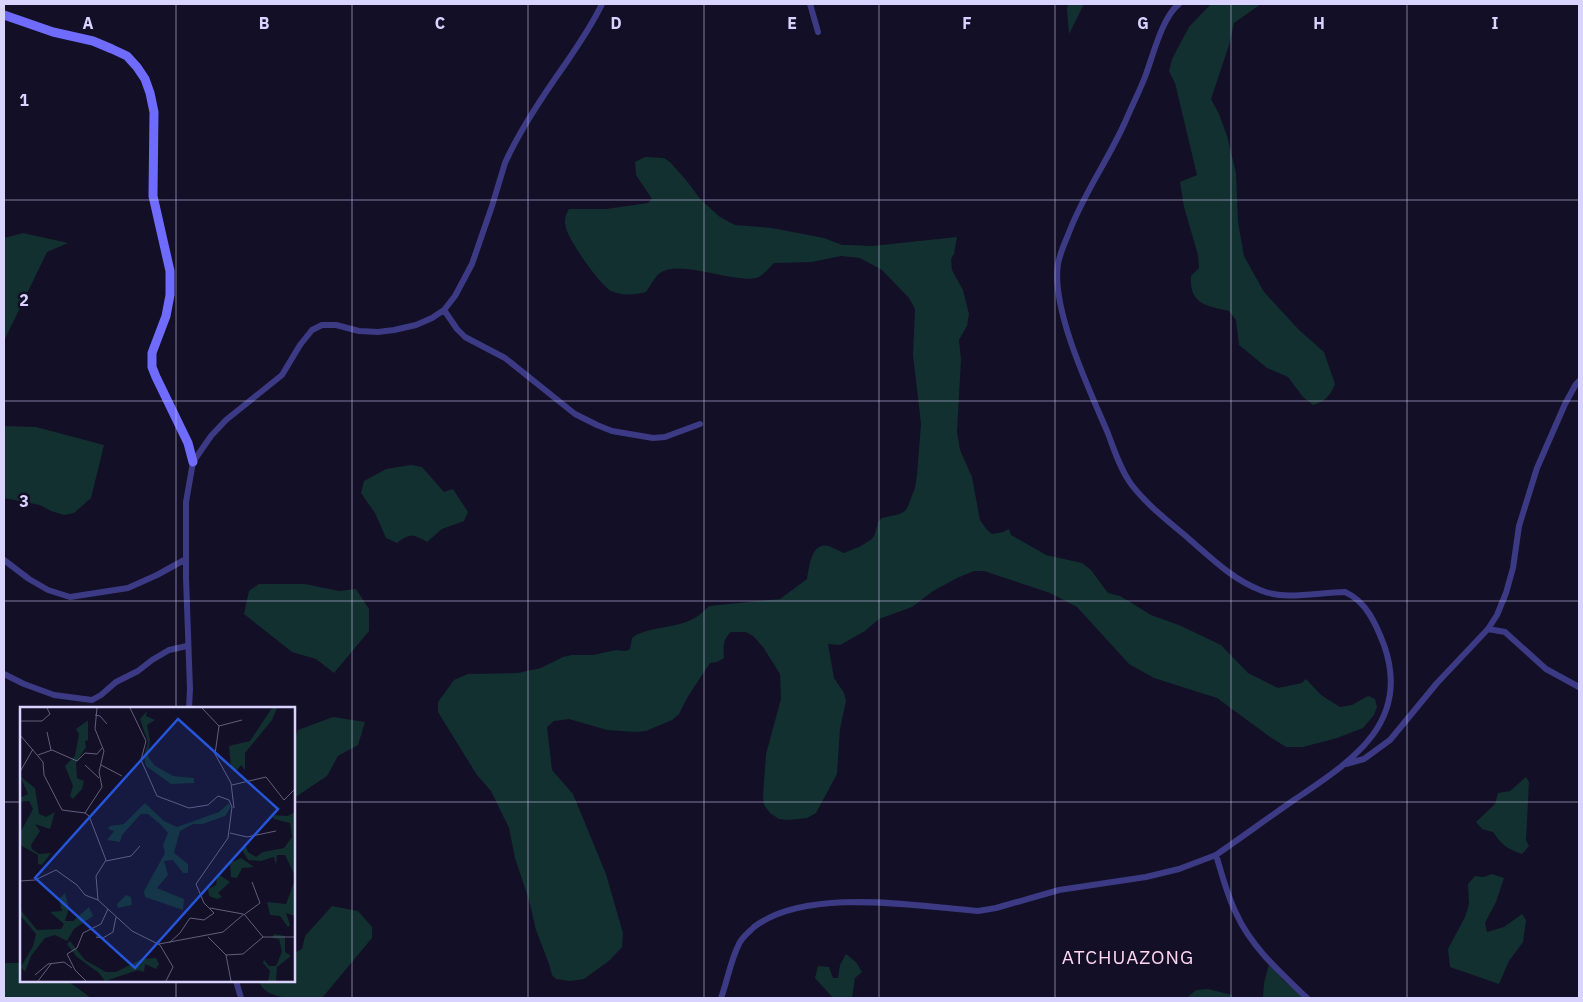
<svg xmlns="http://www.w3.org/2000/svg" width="1583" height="1002" font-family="'IBM Plex Sans',sans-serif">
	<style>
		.green { fill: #12302f }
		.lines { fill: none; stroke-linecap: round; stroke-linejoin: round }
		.street { stroke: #3d3a85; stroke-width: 6 }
		.secondary { stroke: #6f6bff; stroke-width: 9 }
		.grid { fill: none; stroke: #d9d4ff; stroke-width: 1; stroke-opacity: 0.55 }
		.labels { text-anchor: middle; stroke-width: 5; stroke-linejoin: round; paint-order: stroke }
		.quarter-label { font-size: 19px; letter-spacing: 1px; fill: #ffd6f0; stroke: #130f26 }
		.inset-road { fill: none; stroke: #625e7d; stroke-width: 1 }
		.view { fill: #2655da; fill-opacity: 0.15; stroke: #2655da; stroke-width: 2.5 }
		.inset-edge { fill: none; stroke: #d9d4ff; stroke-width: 2.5 }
		.grid-label { font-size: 16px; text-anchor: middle; font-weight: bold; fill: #d9d4ff; stroke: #130f26; stroke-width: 5; stroke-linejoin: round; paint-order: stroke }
	</style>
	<rect width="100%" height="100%" fill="#130f26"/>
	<path class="green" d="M1068 4H1084L1069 34 1067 10Z
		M1211 4H1261L1234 23 1229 45 1211 99 1219 114 1227 136 1236 173 1238 222 1244 256 1264 292 1299 330 1324 352 1335 384C1330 396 1326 401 1313 405L1303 397 1288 377 1267 368 1239 345 1236 320 1229 311C1206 306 1189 304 1191 276L1199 268 1198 255 1184 207 1180 182 1197 175 1175 83 1169 71 1172 59 1189 27Z
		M645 157 664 158 670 162 686 180 701 200 720 217 735 225 772 228 824 238 842 245H848L872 246 957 237 954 254 951 259 952 270 963 290 969 314 967 326 959 340 961 359 957 432 960 450 972 477 980 520 987 530 992 534 1003 532 1009 529 1011 535 1046 555 1082 563 1091 570 1108 593 1120 596 1151 615 1179 625 1221 645 1248 673 1278 688 1302 683 1306 679 1321 695 1340 707 1352 705 1368 696 1375 699 1377 707 1374 715 1363 728 1337 738 1303 747H1286L1270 737 1217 698 1154 678 1129 664 1077 607 1050 593 984 571H974L957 578 933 591 912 607 879 619 865 631 840 645 828 644 834 678 844 693 846 701 840 729 837 774 816 813 807 818 789 820 779 819 770 813 764 805 763 796 766 754 781 699 780 674 763 647 753 636 746 632H731C723 639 723 647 724 658L717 662 710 663 687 698 679 714 672 720 646 731 636 732 607 730 569 719 554 721 547 727 552 770 573 794 606 874 623 933 622 947 610 960 584 979 570 981 556 979 552 975 549 964 536 930 529 900 515 858 509 828 491 791 477 775 441 717 438 712V702L454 680 468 674 518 673 541 668 563 657 572 655H593L616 650 626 651 630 649 632 638 636 635C662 623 687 631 709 606L780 599 807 579C809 568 811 541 829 546 834 548 839 551 844 553L861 546 872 539 875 534 878 522 882 518 900 514 905 511 908 506 915 488 917 475 921 424 913 355 915 309 909 298 882 270 860 258 841 256 812 262 774 263C769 268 763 276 756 278 731 283 680 259 660 273 654 277 650 287 646 292 635 295 622 296 611 291 600 285 569 241 566 228 564 221 565 215 569 209H606L648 203 652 199 636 175 635 162Z
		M23 233 68 243 47 252 4 341V238Z
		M4 426 36 427 104 445 91 498 74 513 64 515 51 511 40 505 4 498Z
		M411 465 422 467 444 492 453 489 468 512 464 521 442 529 427 542C414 534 409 533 397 543L386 538 375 513 361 493 364 481 386 469Z
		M259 584H305L339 591 356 589 369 609V631L334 673 316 659 292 652 244 614 249 591Z
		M333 717 365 722 358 745 338 756 327 776 294 798V739L298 730Z
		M1526 777 1529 782 1526 840 1529 846 1522 854C1507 849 1502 845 1493 832L1482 829 1476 822 1495 804 1498 793 1510 791Z
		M1492 874 1504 878 1496 902 1485 923 1487 932 1504 927 1522 914 1526 920 1523 942 1509 961 1499 984 1450 967 1448 949 1465 917 1469 904 1468 884 1475 876 1484 877Z
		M332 906 358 911 372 927V938L322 998C302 998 265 1002 259 981H294V953L302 949 305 936Z
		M846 954 856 962 862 972 855 978 852 998H833L815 978 818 966 829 967 833 978H838L840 965Z
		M4 963H21V981H68L91 998H4Z
		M1269 964 1283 980 1305 998H1263L1264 983Z
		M1208 989 1232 995V998H1187L1196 990Z"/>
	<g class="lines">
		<path class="street" d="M810 4 818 32
			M444 310 457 329 465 337 505 358 575 414 597 425 612 431 653 438 665 437 700 424
			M4 560 29 579 48 590 70 597 128 588 157 575 186 559
			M1488 629 1505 632 1546 669 1579 687
			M4 674 24 684 54 695 92 700 101 695 116 682 138 671 152 660 169 650 187 646
			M189 708 190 689 186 578V502L193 462 211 436 226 420 282 375 300 345 312 330 322 325H336L359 331 378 332 394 330 416 325 432 318 444 310 455 296 472 264 492 206 505 163C520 129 544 94 566 63 579 44 592 25 602 4
			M1346 764 1364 759 1390 740 1437 683 1488 629 1497 615 1506 593 1513 568 1519 526 1537 468 1565 404 1576 384 1579 381
			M1216 855C1222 874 1227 895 1236 913 1251 947 1281 973 1307 998
			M236 981 241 998
			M721 998C727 982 731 959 739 944 742 937 749 932 754 927 807 887 915 906 978 911L996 908 1059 890 1146 877 1179 869 1216 855C1242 837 1268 818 1294 800 1350 762 1412 724 1384 645 1376 624 1366 601 1345 592 1319 592 1284 601 1260 590 1232 579 1210 557 1188 538 1168 521 1147 505 1131 484 1120 469 1114 449 1107 431 1089 389 1051 309 1058 264 1060 254 1064 244 1068 235 1083 194 1109 159 1126 120 1132 106 1139 92 1145 77 1153 56 1162 17 1179 4"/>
		<path class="secondary" d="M4 15 53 32 93 41 112 49 127 56 137 67 145 79 150 93 154 112 153 196 170 271V295L166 316 152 353V367L156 377 188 443 193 462"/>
	</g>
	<path class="grid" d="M176 4V708M352 4V998M528 4V998M704 4V998M879 4V998M1055 4V998M1231 4V998M1407 4V998M4 200H1579M4 401H1579M4 601H1579M4 802H21M294 802H1579M176 981V998"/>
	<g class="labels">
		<g class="quarter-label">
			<text x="1128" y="964">ATCHUAZONG</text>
		</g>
	</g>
	<g transform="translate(20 707)">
		<rect width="275" height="275" fill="#130f26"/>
		<path d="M252 1H257L252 13 225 46V63L221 58 215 65 211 60 209 39 230 34ZM127 4 126 9 135 13 127 18 130 33 128 49 134 58 153 69 174 71V76L151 77 126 59 124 49 128 35 120 12ZM74 9 68 13V33L65 34 66 40 56 56 57 71 64 74 62 82 53 92 50 89 53 79 45 59 55 49 59 27 56 22ZM0 69 15 81 19 107 26 110 35 105 30 122 15 117 20 124 11 138 12 142 19 147 31 146 22 158 18 157V148L0 138V126L13 102 9 94 0 95V91L8 87ZM125 96 144 114 157 120 199 105 209 96 211 100 205 109 183 117H173L160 124 154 146 168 157V166H163L153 153 144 154 148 168 137 181 164 192 163 203 125 190 124 184 145 146 143 138 148 126 140 117 128 107H121L102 128 100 135 87 133 94 124 88 122 90 119 104 117ZM275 105V169L265 148H257L256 158 254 150 241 154 228 153 222 143 225 137 228 145 236 150 243 145 264 141 272 130 270 116 254 112 251 108 268 109ZM221 151 234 160 222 161 217 171 211 170 210 156ZM198 167 210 175 198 186 202 190 197 192 189 189 188 182 196 178ZM275 173V209L266 206 270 218 268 220 260 209 250 208 247 195 266 197ZM45 186 49 201 45 214H53L69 200 73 209 54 222 47 234 35 228 25 231 11 249 5 265 1 260 13 239 16 227 0 208V202L17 223 41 222 44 217 30 205 42 204 39 192ZM106 188 111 190 112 198 98 201 97 197ZM254 227 265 229V245L271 249 257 260 256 274H248L250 264 243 256 244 253 249 259H256L262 245 259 232 252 231ZM50 234 65 253 86 265H96L122 252 136 251 139 257 136 262 125 257 124 265 118 263 85 274 79 266 57 250 47 237Z" fill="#12302f"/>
		<path class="inset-road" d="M110 1 126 34 121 53 137 89 169 101 188 98 198 89 209 93 212 100 208 131 176 177 184 196 194 206 184 213 170 211 160 226 149 236M182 1 199 19 195 47 211 76 214 101M75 8 80 9 87 17M0 14H22L30 7 27 1M199 19 222 13M27 25 31 43M0 28 23 55 24 68 42 103 65 106 69 109 86 153 76 169 78 193 112 224 140 238 153 260 146 274M18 48 32 43 57 54 65 46 77 47 82 41M65 58 79 71M81 58 102 69M0 65 13 42M212 78 246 70 264 93 275 82M65 106 82 80 79 65 84 44 75 22 77 1M210 126 227 130 256 124M86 154 111 149 120 139M0 174 15 173 36 163 57 178 65 188 78 193M190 201 223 207M225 207 240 196 232 175M76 230 83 231 93 225 96 210M188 230 206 248 211 274M139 237 203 225 224 207 243 230H275M206 248 223 247 243 230M15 268 28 257 44 255 52 261M18 274 31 257M66 274 55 263 47 247 57 241 63 226 81 217 88 202"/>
		<path class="view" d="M158 12 258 102 115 261 15 171Z"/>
		<rect width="275" height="275" class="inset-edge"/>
	</g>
	<g class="grid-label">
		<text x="88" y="29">A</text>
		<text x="264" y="29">B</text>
		<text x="440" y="29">C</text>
		<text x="616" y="29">D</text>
		<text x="792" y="29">E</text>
		<text x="967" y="29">F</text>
		<text x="1143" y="29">G</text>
		<text x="1319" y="29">H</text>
		<text x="1495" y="29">I</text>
		<text x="24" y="106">1</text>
		<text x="24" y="306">2</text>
		<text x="24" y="507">3</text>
	</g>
	<rect width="1583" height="1002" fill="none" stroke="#d9d4ff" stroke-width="10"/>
</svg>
